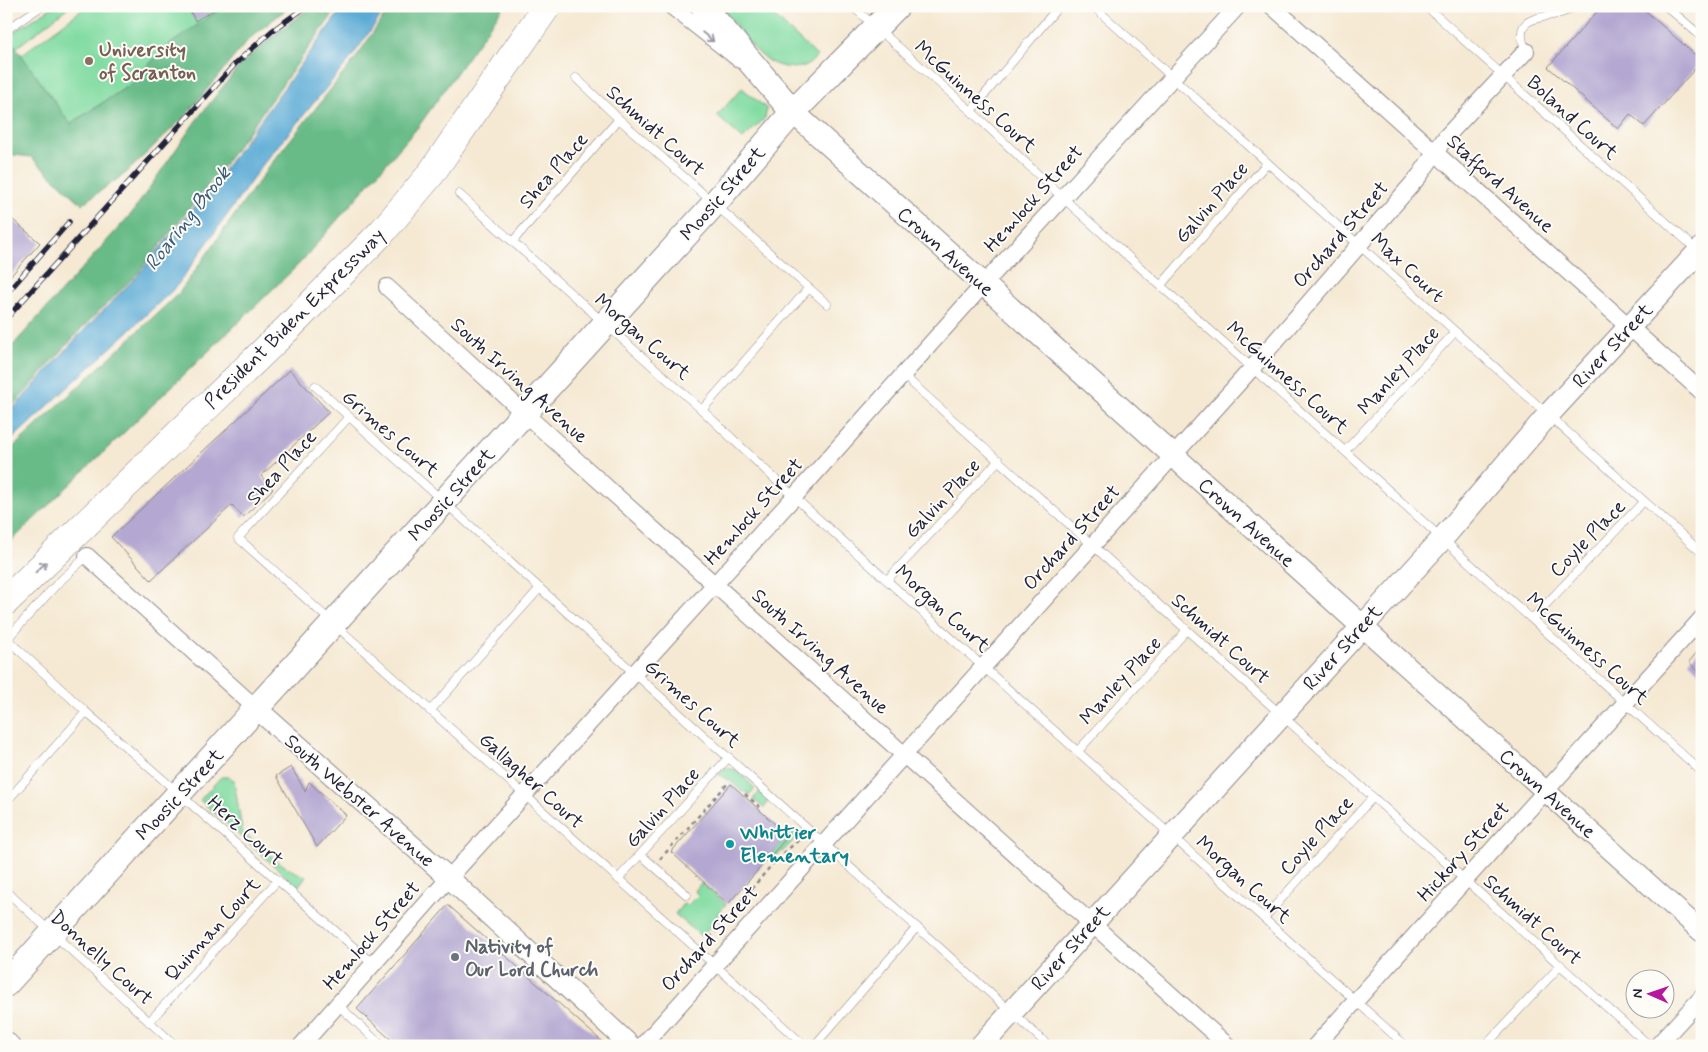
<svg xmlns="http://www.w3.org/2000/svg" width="1708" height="1052" font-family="Mynerve,sans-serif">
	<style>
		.green { fill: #81dba1; stroke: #527e6e }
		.forest { fill: #68bb87; stroke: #456e61 }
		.water { fill: #5babd5; stroke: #3e6688 }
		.building { fill: #b4a7d1 }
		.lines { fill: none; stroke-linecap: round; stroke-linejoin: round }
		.service-casing { stroke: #8c8687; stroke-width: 9 }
		.minor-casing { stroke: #8c8687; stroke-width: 18 }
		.tertiary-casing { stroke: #8c8687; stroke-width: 22 }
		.secondary-casing { stroke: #8c8687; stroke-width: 24 }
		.primary-casing { stroke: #8c8687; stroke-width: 27 }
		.motorway-casing { stroke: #8c8687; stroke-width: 29 }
		.path { stroke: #8c8687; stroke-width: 2.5; stroke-dasharray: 4 4; stroke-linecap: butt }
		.service { stroke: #fff; stroke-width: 8 }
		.minor { stroke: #fff; stroke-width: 16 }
		.tertiary { stroke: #fff; stroke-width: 20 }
		.secondary { stroke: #fff; stroke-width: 22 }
		.primary { stroke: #fff; stroke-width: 25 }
		.motorway { stroke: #fff; stroke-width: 28 }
		.rail-casing { stroke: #22223b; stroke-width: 5.5 }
		.rail { stroke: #fdfcf7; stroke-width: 4; stroke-dasharray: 11; stroke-linecap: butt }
		.oneway { stroke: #9c9ca7 }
		.education-dot { fill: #8d6e63; stroke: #fdfcf7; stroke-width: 2 }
		.culture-dot { fill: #0f9aa8; stroke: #fdfcf7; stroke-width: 2 }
		.worship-dot { fill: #6b7280; stroke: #fdfcf7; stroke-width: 2 }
		.labels { text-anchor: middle; stroke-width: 4; stroke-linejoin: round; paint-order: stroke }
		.education-label { font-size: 20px; font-weight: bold; fill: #785e54; stroke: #fdfcf7; text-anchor: start }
		.street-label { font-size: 20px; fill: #22223b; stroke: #fdfcf7 }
		.culture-label { font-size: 20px; font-weight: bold; fill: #0d838f; stroke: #fdfcf7; text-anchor: start }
		.worship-label { font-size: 20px; font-weight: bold; fill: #5b616d; stroke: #fdfcf7; text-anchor: start }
		.water-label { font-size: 21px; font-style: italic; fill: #395979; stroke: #fdfcf7 }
	</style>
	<rect width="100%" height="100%" fill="#fdfcf7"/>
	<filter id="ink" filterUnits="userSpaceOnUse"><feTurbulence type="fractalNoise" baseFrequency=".02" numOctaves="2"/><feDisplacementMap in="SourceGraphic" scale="10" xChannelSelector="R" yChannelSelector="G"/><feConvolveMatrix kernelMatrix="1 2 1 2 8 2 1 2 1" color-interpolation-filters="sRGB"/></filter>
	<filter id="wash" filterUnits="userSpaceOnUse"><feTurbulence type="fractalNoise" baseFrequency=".0096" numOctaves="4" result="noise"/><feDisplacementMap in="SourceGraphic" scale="20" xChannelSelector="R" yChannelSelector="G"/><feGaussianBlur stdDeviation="1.12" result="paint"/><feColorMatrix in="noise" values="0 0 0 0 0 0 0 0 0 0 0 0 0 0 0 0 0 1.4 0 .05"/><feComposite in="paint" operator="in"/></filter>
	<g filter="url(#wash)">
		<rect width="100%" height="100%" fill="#f5e9d3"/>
		<path class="green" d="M54 6H70L16 48 8 36Z
			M87 6H189L187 8 195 20 213 11 211 6H224L146 67 136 81 70 124 21 55Z
			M721 6H784L775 17 817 56C814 59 812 62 809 64 799 71 776 67 767 60 749 47 735 23 721 6Z
			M742 88 767 109 765 118 743 139 717 116Z
			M727 768 736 770 755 788 749 795 745 791 743 793 732 782 718 774 723 769Z
			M221 777H228L234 780 242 831C262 848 280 868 306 876L298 887 200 800Z
			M759 792 768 801 764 808 753 799Z
			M791 830 797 835C790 844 785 851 774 857L772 855Z
			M701 883 726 904 717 914 720 918 701 936 675 914 683 904 688 905 698 895 695 891Z"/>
		<path class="forest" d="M224 6H290L248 40 185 116 126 173 82 204 31 157 6 154 8 36 70 124 136 81 146 67 169 45Z
			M312 6H339L224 165 137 274 81 329 6 414V353L132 213 195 122 240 65 278 32Z
			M391 6H504L418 127 300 263 6 546V454L179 293 271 164 355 59Z"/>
		<path class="water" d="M344 6H388L351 58 264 163 176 287 6 445V417L82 332 138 275 223 171Z"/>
		<g id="blocks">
			<path class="building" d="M188 6H221L195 21Z
				M1602 6H1640L1702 61 1644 126 1630 114 1618 129 1548 67Z
				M6 214 40 243 6 281Z
				M290 370 329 412 261 476 273 489 243 517 232 505 151 580 111 537Z
				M1702 646V675L1689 662Z
				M291 767 305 791 309 782 346 815 317 847 276 776Z
				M731 784 788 836 728 904 671 852Z
				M448 905 607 1046H398L357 1009Z"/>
		</g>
	</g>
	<g filter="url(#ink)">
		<use href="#blocks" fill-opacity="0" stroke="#8c8687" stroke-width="1"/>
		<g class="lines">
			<g class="service-casing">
				<path id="service" d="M852 6 971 111 1063 198 1702 772
					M1093 6 1702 553
					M1426 6 1698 251
					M1666 6 1702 37
					M6 30 42 6
					M1526 51C1507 6 1557 24 1573 6
					M576 78 619 119 827 304
					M971 111 1059 6
					M459 194 702 410 794 497 1406 1046
					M513 241 619 119
					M1161 285 1267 163
					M903 375 1650 1046
					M315 386 1049 1046
					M702 410 808 289
					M348 418 238 538 805 1046
					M1345 451 1455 332
					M888 579 999 460
					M1532 619 1644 501
					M7 639 86 712 373 964
					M6 640 57 584 87 556
					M430 711 540 588
					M1078 751 1187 630
					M6 802 86 712
					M641 855 687 895
					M618 879 729 757
					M6 891 176 1046
					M1264 918 1373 797
					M338 1005 382 1046
					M149 1022 278 880
					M814 1046 917 927
					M1485 1046 1561 965"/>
			</g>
			<g class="minor-casing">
				<path id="minor" d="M671 6 740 60
					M1272 6 1702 392
					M387 287 524 413 1228 1046
					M87 556 257 709
					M6 1039 13 1046
					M301 1046 449 878 794 497 983 285 1238 6
					M642 1046 1253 367 1420 175 1445 138 1526 51
					M1315 1046 1702 618
					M1657 1046 1702 997"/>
			</g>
			<g class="tertiary-casing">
				<path id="tertiary" d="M1362 626 1702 932
					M257 709 449 878 631 1046"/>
			</g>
			<g class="secondary-casing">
				<path id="secondary" d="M793 112 1362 626
					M981 1046 1442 539 1548 415 1702 248"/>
			</g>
			<g class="primary-casing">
				<path id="primary" d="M703 6 793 112
					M6 984 714 204 793 112 897 6"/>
			</g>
			<g class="motorway-casing">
				<path id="motorway" d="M6 601 289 327 382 232 430 175 547 6"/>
			</g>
			<path class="path" d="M745 794 762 809
				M660 859 729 782
				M707 945 710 941V938L775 861 803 836"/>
			<use href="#service" class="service"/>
			<use href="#minor" class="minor"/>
			<use href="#tertiary" class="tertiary"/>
			<use href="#secondary" class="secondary"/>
			<use href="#primary" class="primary"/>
			<use href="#motorway" class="motorway"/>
			<g class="rail-casing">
				<path id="rail" d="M6 294 69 222
					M6 319 236 63 272 31 307 6"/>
			</g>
			<use href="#rail" class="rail"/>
		</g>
		<defs><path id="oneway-shaft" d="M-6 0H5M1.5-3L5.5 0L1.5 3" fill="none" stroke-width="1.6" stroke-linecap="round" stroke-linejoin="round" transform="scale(1.25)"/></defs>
		<g class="oneway">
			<use href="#oneway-shaft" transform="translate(708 37) rotate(39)"/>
			<use href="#oneway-shaft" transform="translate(41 567) rotate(-44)"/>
		</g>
	</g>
	<circle class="education-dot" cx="89" cy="61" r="5"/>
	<circle class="culture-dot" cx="730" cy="844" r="5"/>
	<circle class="worship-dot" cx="455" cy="957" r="5"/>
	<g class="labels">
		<g class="education-label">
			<text x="99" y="56">University<tspan x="99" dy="23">of Scranton</tspan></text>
		</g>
		<g class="street-label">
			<text transform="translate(976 96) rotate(42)" y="7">McGuinness Court</text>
			<text transform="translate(1573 117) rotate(42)" y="7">Boland Court</text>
			<text transform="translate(656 130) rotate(42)" y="7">Schmidt Court</text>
			<text transform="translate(553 170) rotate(-49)" y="7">Shea Place</text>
			<text transform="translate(1501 183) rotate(42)" y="7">Stafford Avenue</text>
			<text transform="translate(722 193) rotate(-49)" y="7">Moosic Street</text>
			<text transform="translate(1033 198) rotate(-48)" y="7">Hemlock Street</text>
			<text transform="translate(1211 202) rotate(-49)" y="7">Galvin Place</text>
			<text transform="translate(1340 234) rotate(-49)" y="7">Orchard Street</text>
			<text transform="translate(946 251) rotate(42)" y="7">Crown Avenue</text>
			<text transform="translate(1408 267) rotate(43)" y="7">Max Court</text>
			<text transform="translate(294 318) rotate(-45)" y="7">President Biden Expressway</text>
			<text transform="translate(643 336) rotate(41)" y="7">Morgan Court</text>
			<text transform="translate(1612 345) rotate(-47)" y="7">River Street</text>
			<text transform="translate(1398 370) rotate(-48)" y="7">Manley Place</text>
			<text transform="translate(1288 377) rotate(42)" y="7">McGuinness Court</text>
			<text transform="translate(520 380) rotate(42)" y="7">South Irving Avenue</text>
			<text transform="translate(391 433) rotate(41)" y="7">Grimes Court</text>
			<text transform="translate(281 467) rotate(-48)" y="7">Shea Place</text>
			<text transform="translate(451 494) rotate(-48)" y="7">Moosic Street</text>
			<text transform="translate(942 498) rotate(-47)" y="7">Galvin Place</text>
			<text transform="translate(753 511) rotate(-48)" y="7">Hemlock Street</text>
			<text transform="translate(1247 522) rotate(42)" y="7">Crown Avenue</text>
			<text transform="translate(1071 537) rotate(-48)" y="7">Orchard Street</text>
			<text transform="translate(1587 538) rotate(-46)" y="7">Coyle Place</text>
			<text transform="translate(943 608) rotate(42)" y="7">Morgan Court</text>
			<text transform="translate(1221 638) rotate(42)" y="7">Schmidt Court</text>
			<text transform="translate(1342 647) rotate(-48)" y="7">River Street</text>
			<text transform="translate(1588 648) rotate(42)" y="7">McGuinness Court</text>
			<text transform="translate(821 651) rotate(42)" y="7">South Irving Avenue</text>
			<text transform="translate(1120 680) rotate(-48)" y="7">Manley Place</text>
			<text transform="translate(693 703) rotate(42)" y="7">Grimes Court</text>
			<text transform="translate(532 780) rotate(42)" y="7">Gallagher Court</text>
			<text transform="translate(1548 793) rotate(42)" y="7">Crown Avenue</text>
			<text transform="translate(179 794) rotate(-47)" y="7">Moosic Street</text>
			<text transform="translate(360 800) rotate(41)" y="7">South Webster Avenue</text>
			<text transform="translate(662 807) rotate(-48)" y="7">Galvin Place</text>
			<text transform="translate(246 830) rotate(42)" y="7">Herz Court</text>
			<text transform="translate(1316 835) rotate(-48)" y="7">Coyle Place</text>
			<text transform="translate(1463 851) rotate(-48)" y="7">Hickory Street</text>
			<text transform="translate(1244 879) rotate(42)" y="7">Morgan Court</text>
			<text transform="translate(1533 919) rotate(42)" y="7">Schmidt Court</text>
			<text transform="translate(212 929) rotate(-48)" y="7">Quinnan Court</text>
			<text transform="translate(371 935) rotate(-49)" y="7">Hemlock Street</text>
			<text transform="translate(709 938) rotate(-48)" y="7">Orchard Street</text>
			<text transform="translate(1070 947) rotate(-48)" y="7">River Street</text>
			<text transform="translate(102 957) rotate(42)" y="7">Donnelly Court</text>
		</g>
		<g class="culture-label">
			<text x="740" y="839">Whittier<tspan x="740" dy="23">Elementary</tspan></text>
		</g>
		<g class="worship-label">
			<text x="465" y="953">Nativity of<tspan x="465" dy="23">Our Lord Church</tspan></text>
		</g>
		<g class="water-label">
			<text transform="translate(187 218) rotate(-52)" y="7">Roaring Brook</text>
		</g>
	</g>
	<rect width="1708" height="1052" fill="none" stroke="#fdfcf7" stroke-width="25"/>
	<g transform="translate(1650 994) rotate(272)"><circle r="24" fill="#fdfcf7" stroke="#a5a5ac"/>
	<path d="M0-4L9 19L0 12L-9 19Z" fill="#b5179e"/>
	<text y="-8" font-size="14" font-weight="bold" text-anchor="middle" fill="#22223b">N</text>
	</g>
</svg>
